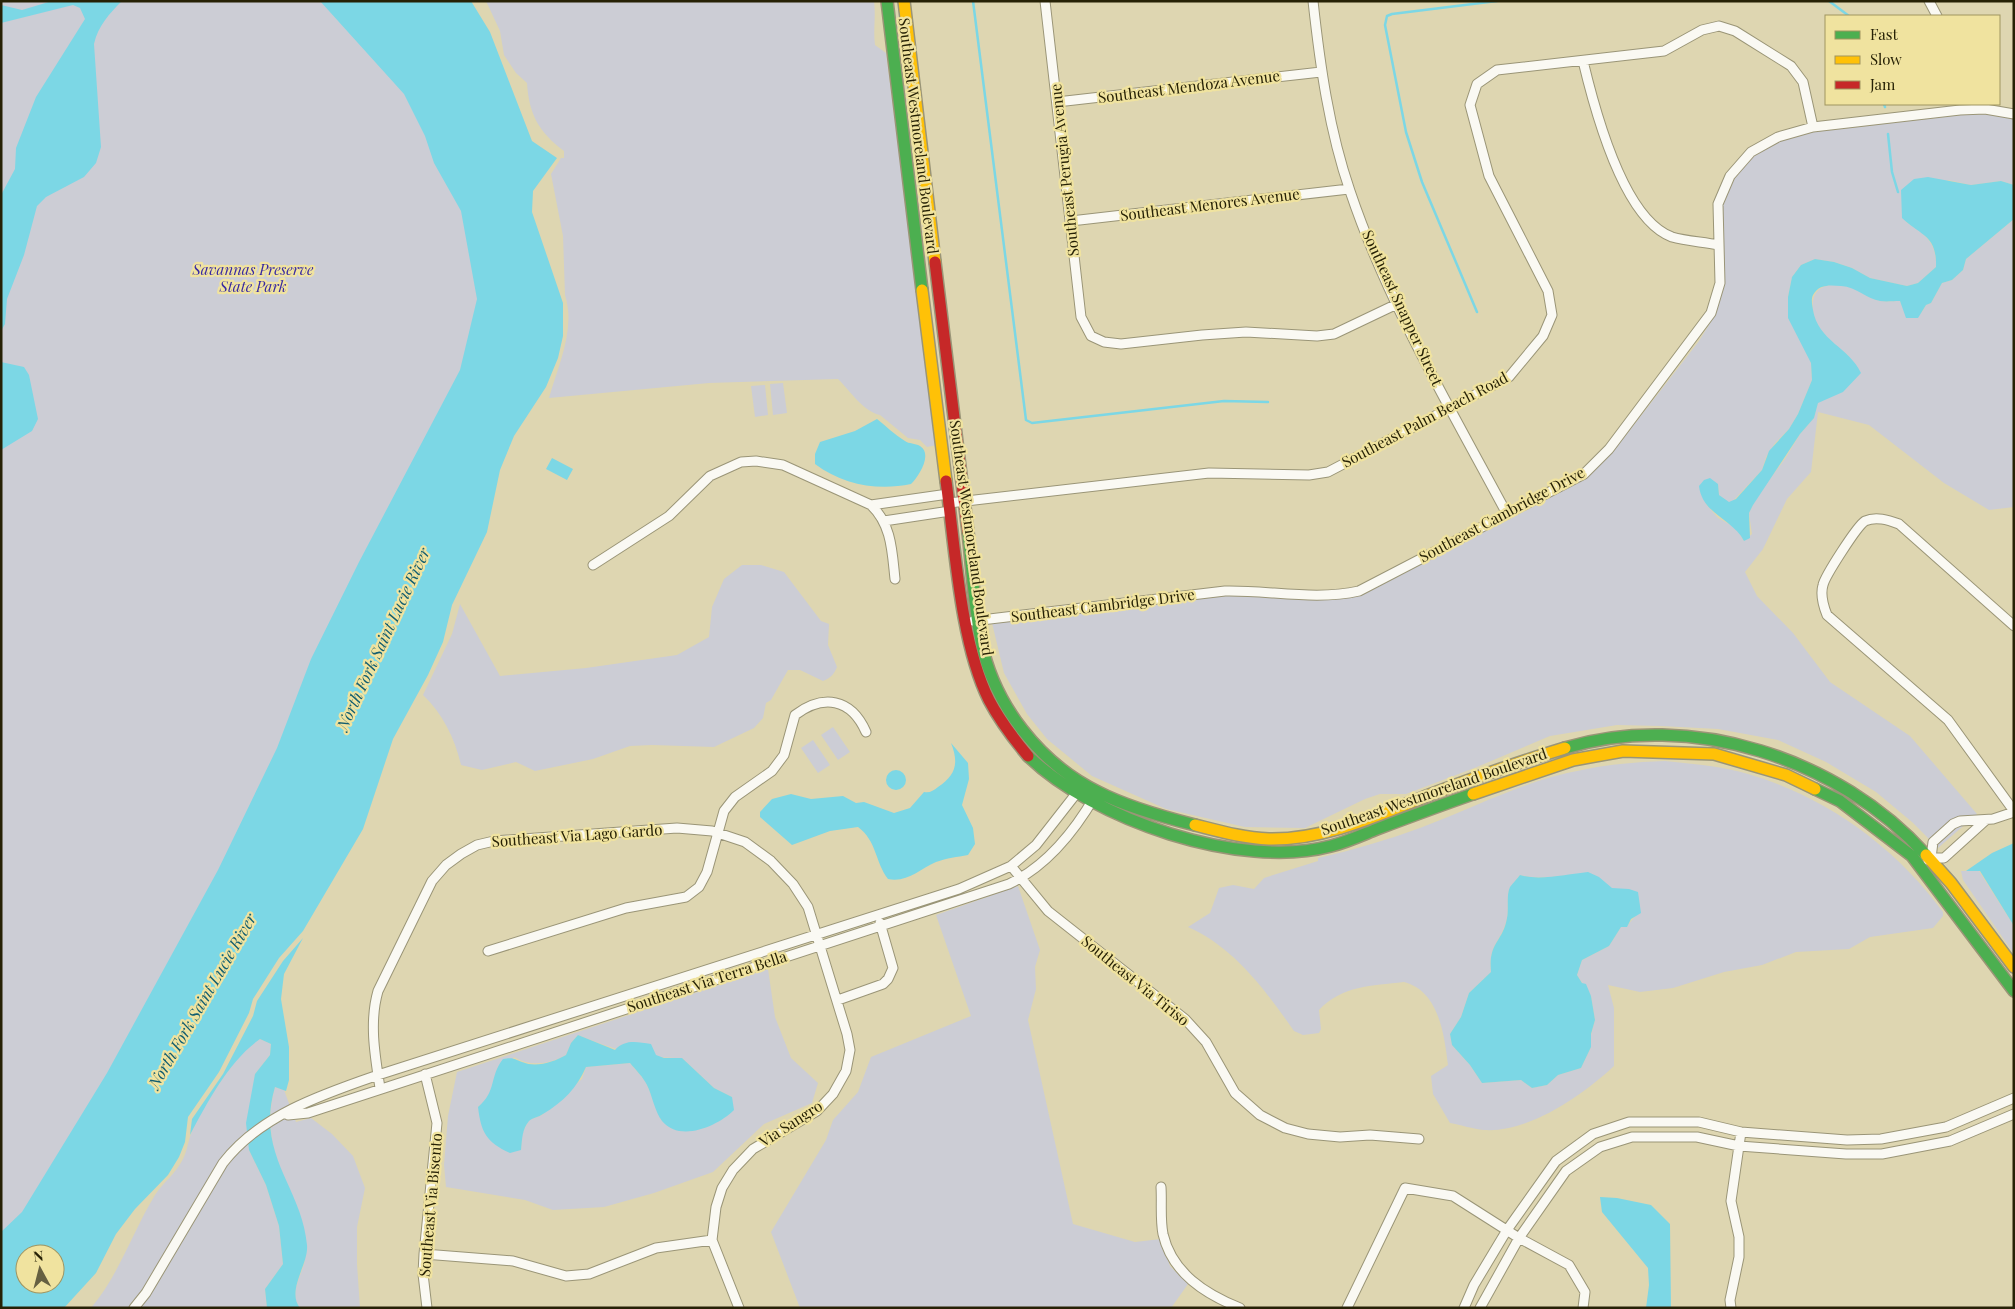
<svg xmlns="http://www.w3.org/2000/svg" width="2015" height="1309" font-family="'Playfair Display',serif">
	<style>
		.green { fill: #cccdd5; fill-rule: evenodd }
		.water { fill: #7cd7e5; fill-rule: evenodd }
		.lines { fill: none; stroke-linecap: round; stroke-linejoin: round }
		.stream { stroke: #7cd7e5; stroke-width: 2.5 }
		.street-casing { stroke: #9a9577; stroke-width: 11 }
		.fast-casing { stroke: #9a9577; stroke-width: 14 }
		.slow-casing { stroke: #9a9577; stroke-width: 14 }
		.jam-casing { stroke: #9a9577; stroke-width: 14 }
		.street { stroke: #faf9f3; stroke-width: 9 }
		.fast { stroke: #4caf50; stroke-width: 11 }
		.slow { stroke: #ffc107; stroke-width: 11 }
		.jam { stroke: #c62828; stroke-width: 11 }
		.labels { text-anchor: middle; stroke-width: 4.5; stroke-linejoin: round; paint-order: stroke }
		.street-label { font-size: 15px; fill: #262105; stroke: #f0e39f }
		.park-label { font-size: 15px; font-style: italic; fill: #3729a3; stroke: #f0e39f }
		.water-label { font-size: 16px; font-style: italic; fill: #135e70; stroke: #f0e39f }
	</style>
	<rect width="100%" height="100%" fill="#ded6b1"/>
	<path class="green" d="M1 1H388L509 324 25 1254 1 1290Z
		M486 1H874C876 18 873 29 875 45L886 53 937 445 927 447 920 440 908 438 880 415C864 412 850 391 838 379L709 383 549 398C558 366 576 329 565 295L563 236 551 174 561 158H564V151C539 132 529 115 527 83L516 73 504 55 500 31Z
		M1985 114 2014 119V185L2001 181 1971 185 1948 180 1906 222C1926 234 1937 244 1936 267L1918 283 1907 286 1870 278 1852 268 1834 262 1815 259 1801 265 1792 277 1788 297 1811 363 1812 380 1798 414 1789 429 1775 443 1766 457 1762 470 1732 502H1728L1719 495 1718 484 1706 504 1718 518 1736 528 1744 541 1752 534 1749 513 1757 496 1785 459 1800 434 1814 418 1818 402 1848 355C1834 347 1818 332 1814 316 1807 284 1831 280 1857 289 1865 292 1872 300 1881 301 1887 302 1894 301 1900 301L1907 317 1922 312 1926 305 1931 303 1942 283 1952 280 1963 270 1966 259 2014 219V507L1989 510 1944 483 1869 425 1818 412 1811 472 1787 499 1763 549 1745 572 1757 596 1793 633 1830 682 1910 736 1977 814 1938 848 1912 822 1876 792 1826 762 1778 740 1718 729 1661 726 1617 725 1550 736 1477 767 1406 794H1380L1365 799 1305 828 1245 827 1166 809 1092 776 1047 739 1027 714 1004 673 992 623 1225 596C1271 595 1316 605 1360 595L1585 478 1612 453 1699 341 1715 315 1724 285 1722 205 1734 179 1754 156 1779 141 1814 132 1960 115Z
		M783 383 787 413 773 415 770 384Z
		M765 385 768 415 755 417 751 386Z
		M742 565H761L784 572 821 621 829 624 828 645 837 667C834 674 831 678 823 681L800 670H788L771 700 766 703 763 718 754 728 714 747 652 745 630 746 593 759 535 771 516 762 482 770 461 765C455 739 443 714 423 695L452 634 460 604 500 676 586 668 677 655 709 637 712 607 724 579Z
		M833 727 850 752 838 760 821 735Z
		M813 740 830 765 818 773 801 748Z
		M1665 761C1693 764 1721 766 1748 774 1825 796 1896 847 1943 912V916L1933 928 1870 937 1849 949 1796 952 1762 965 1724 972 1673 988 1640 992 1608 985 1614 1008V1066C1583 1095 1529 1133 1484 1130 1473 1129 1461 1125 1450 1123L1433 1094 1431 1076 1448 1065C1444 1034 1439 991 1404 982 1371 986 1343 985 1319 1010L1321 1029 1319 1033 1303 1035 1294 1031C1266 991 1234 947 1188 927L1210 913 1219 888 1233 885 1254 889 1264 878 1318 861V858C1353 850 1387 840 1420 828 1474 808 1525 780 1582 770 1609 764 1638 762 1665 761ZM1573 874C1586 878 1599 882 1611 888 1618 891 1626 887 1634 892L1637 914 1627 926 1621 927 1609 946 1582 960 1577 975 1591 996 1595 1020 1591 1035V1047L1581 1068 1558 1075 1547 1085 1532 1088 1521 1080 1482 1083 1470 1065 1452 1045 1450 1034 1461 1017 1469 993 1491 972C1488 943 1502 942 1507 918 1509 909 1506 895 1510 888 1513 883 1517 879 1520 875 1533 879 1560 877 1573 874Z
		M1961 871H1979L2014 926V954L1963 880Z
		M1018 886 1040 950 1035 967 1036 989 1028 1020 1073 1224 1135 1242 1161 1239 1170 1266 1188 1284 1171 1308H800L771 1232 826 1140 833 1120 858 1092 871 1057 971 1016 936 915Z
		M768 969 775 1017 791 1058 818 1083 812 1103 764 1124 713 1172 654 1193 604 1207 553 1210 525 1200 446 1187 444 1165 448 1116 457 1072ZM578 1035C611 1049 647 1059 682 1058L714 1088 732 1097 661 1120 646 1082 630 1063 586 1067 582 1079 542 1115 529 1120 522 1133 521 1150 478 1107 489 1098 514 1057C530 1067 550 1064 566 1055L571 1043Z
		M260 1039 271 1044 270 1055 255 1074 249 1150 266 1185 279 1226 283 1264 265 1289 267 1308H91C119 1275 133 1231 155 1195 163 1182 175 1175 183 1159 187 1151 188 1142 191 1134 200 1111 228 1068 245 1050 249 1046 255 1042 260 1039Z
		M275 1087 284 1090 296 1122 311 1118 332 1134 353 1156 365 1188 357 1227V1264L360 1308H300C286 1291 308 1268 305 1253 293 1199 258 1144 275 1087Z"/>
	<path class="water" d="M52 1H122C109 14 98 26 94 44L101 147 96 163 84 177 46 197 37 206 24 255 7 299 5 324 1 331V195L15 169 16 148 36 97 85 19 80 8 73 5 1 23V5L22 10Z
		M320 1H471L490 32 532 141 557 158 533 191 532 212 563 303V336L558 358 546 387 514 436 500 470 487 532 452 605 443 642 428 675 393 739 363 829 303 931 279 958 253 999 249 1013 219 1072 188 1117 185 1142 179 1157 168 1175 135 1209 116 1234 96 1273 64 1308H1V1232L22 1212 107 1073 218 870 277 748 311 659 359 562 460 370 477 299 461 211 434 163 425 136 404 94ZM25 1254H55V1284H25Z
		M1928 177 1971 185 2001 181 2014 185V219L1966 259 1963 270 1952 280 1942 283 1931 303 1926 305 1918 318H1906L1900 301C1894 301 1886 302 1880 301 1867 299 1857 287 1841 286 1830 285 1819 284 1813 295 1811 299 1812 304 1813 310 1818 341 1849 347 1861 373L1843 392 1818 403 1814 418 1800 434 1753 505 1749 513 1750 538 1744 541C1733 519 1702 514 1699 486L1704 480 1710 478 1718 484 1719 495 1729 502 1736 499 1762 470 1769 451 1789 429 1798 414 1812 380 1811 363 1788 318V297L1792 277 1801 265 1815 259 1834 262 1852 268 1870 278 1907 286 1918 283 1936 267C1937 235 1921 236 1902 218L1901 190 1914 179Z
		M1 362 24 367 29 375 38 419 32 431 1 450Z
		M877 419C886 426 895 435 905 441 909 444 915 443 920 446 933 454 919 476 911 484 878 491 843 485 815 464V454L820 442 855 431Z
		M552 458 573 469 567 480 546 469Z
		M951 743 968 763 969 779 962 805 973 828 975 844 968 855C957 857 947 858 936 862 920 869 907 883 888 879 875 862 877 841 858 827L830 831 792 845 760 817V812L772 799 791 794 811 799 843 796 856 803 864 802 894 813 910 808 924 792C930 793 933 791 938 787 956 775 959 763 951 743Z
		M886 780a10 10 0 1 1 20 0a10 10 0 1 1-20 0Z
		M2014 843V926L1980 871H1966L1992 853Z
		M1588 872 1599 877 1612 888 1629 889 1638 892 1641 913 1631 919 1627 927H1621L1609 946 1582 960 1577 975 1582 983 1586 984 1591 996 1595 1020 1591 1034V1047L1581 1068 1558 1075 1547 1085 1532 1088 1521 1080 1482 1083 1470 1065 1452 1045 1450 1034 1461 1017 1469 993 1491 972C1488 942 1503 942 1507 918 1509 909 1506 895 1510 887 1513 883 1517 879 1520 875 1539 881 1568 874 1588 872Z
		M303 938 284 974 281 999 289 1047V1080L286 1091 275 1087C255 1155 302 1187 307 1245 309 1264 286 1290 300 1308H267L265 1289 283 1264 279 1226 266 1185 249 1150 246 1123 255 1074 270 1055 271 1044 260 1039C229 1061 208 1101 190 1135L192 1119 223 1074 253 1016 257 1001 283 961Z
		M578 1035 615 1050C625 1039 637 1042 651 1044L656 1055 664 1058H682L714 1088 732 1097 734 1110C718 1126 680 1143 662 1121 655 1112 652 1095 647 1085 643 1077 636 1070 630 1063L586 1067C577 1088 563 1102 543 1114 539 1117 532 1118 529 1121 522 1129 522 1140 521 1150L510 1153C486 1142 481 1132 478 1107 497 1091 489 1077 503 1059 513 1057 514 1059 522 1062 536 1068 554 1062 566 1055L571 1043Z
		M1600 1197 1617 1198 1651 1205 1670 1224 1671 1308H1646L1649 1285 1648 1268 1602 1212Z"/>
	<g class="lines">
		<path class="stream" d="M973 1 1026 420 1032 423 1224 401 1268 402
			M1829 1 1849 16
			M1884 104 1885 107
			M1888 134 1892 172 1898 192
			M1477 312 1422 182 1406 132 1385 25 1387 16 1392 14 1497 1"/>
		<g class="street-casing">
			<path id="street" d="M1045 1 1081 317 1091 336 1104 342 1121 344 1202 335 1246 332 1317 336 1334 334 1397 304
				M1313 1C1320 65 1329 130 1350 191 1388 304 1451 409 1507 514
				M1929 1 1937 16
				M1583 61C1594 107 1623 219 1672 237 1686 241 1703 242 1718 245
				M1057 102 1321 72
				M1071 221 1349 189
				M949 503 1209 473 1309 475 1328 472 1509 377 1543 336 1552 315 1548 291 1489 176 1470 105 1477 84 1497 70 1664 51 1702 30 1719 26 1735 31 1791 66 1803 82 1813 127
				M871 505C892 525 892 552 895 579
				M884 521 950 511
				M593 565 669 516 710 476 741 462 756 461 783 465 871 505 948 494
				M973 621 1225 591C1270 590 1315 601 1359 591L1584 474 1609 449 1711 313 1720 283 1718 204 1730 176 1751 152 1778 137 1813 127 1960 110 1985 109 2014 114
				M2014 626 1899 524C1888 520 1876 516 1865 521 1857 526 1825 576 1823 585 1820 595 1823 605 1827 615L1948 720 2014 811
				M1931 858 1933 842 1953 824 1960 821 1993 819 2014 812
				M1928 860 1931 858H1944L1986 820
				M1011 866 1048 911 1185 1019 1206 1042 1235 1093 1260 1115 1285 1128 1308 1134 1340 1137 1370 1135 1419 1139
				M488 951 626 908 686 897 699 887 707 872 724 811 735 797 772 771 784 755 795 715C823 694 851 698 866 732
				M838 1000 883 984 888 979 893 968 880 923
				M425 1074 437 1123 424 1254 423 1274 427 1308
				M380 1088C375 1056 369 1022 378 991L432 881 446 865 461 854 477 845 494 841 677 828 712 831 745 842 771 861 793 884 808 907 847 1034 850 1050 846 1071 833 1094 817 1111 753 1149 733 1170 722 1188 716 1207 712 1240 739 1308
				M288 1115 308 1113 1009 884C1047 866 1074 832 1095 796
				M1161 1187C1162 1202 1160 1219 1163 1234 1172 1273 1205 1294 1240 1308
				M424 1254 513 1261 566 1276 589 1274 656 1248 712 1240
				M134 1308 146 1293 223 1163C260 1115 323 1094 378 1075L959 889 1011 866 1036 845 1079 790
				M1347 1308 1405 1188 1453 1196 1519 1238 1569 1265 1585 1292 1583 1308
				M1464 1308 1474 1285 1507 1230 1556 1161 1593 1134 1629 1122H1699L1741 1132 1847 1140 1881 1139 1946 1127 2014 1098
				M1480 1308 1519 1238 1566 1171 1600 1147 1632 1137H1697L1739 1146 1846 1154H1882L1950 1141 2014 1114
				M1731 1308 1730 1300 1739 1257V1237L1731 1201 1741 1132"/>
		</g>
		<g class="fast-casing">
			<path id="fast" d="M887 1 922 290
				M968 532C972 568 974 606 981 641 994 705 1039 763 1098 792 1127 807 1163 817 1195 825
				M1565 748C1691 710 1839 758 1926 855
				M1028 756C1094 820 1240 870 1331 846 1347 842 1362 835 1377 829 1409 817 1441 805 1473 794
				M1815 789 1840 801 1912 856 2014 991"/>
		</g>
		<g class="slow-casing">
			<path id="slow" d="M904 1 935 262
				M922 290 946 481
				M1473 794 1573 760 1623 751 1714 754 1786 775 1815 789
				M1195 825C1219 831 1243 838 1269 839 1325 840 1378 815 1429 795 1474 778 1519 762 1565 748
				M1926 855 1951 883 2014 967"/>
		</g>
		<g class="jam-casing">
			<path id="jam" d="M935 262 968 532
				M946 481C955 546 960 642 989 700 1000 721 1013 738 1028 756"/>
		</g>
		<use href="#street" class="street"/>
		<use href="#fast" class="fast"/>
		<use href="#slow" class="slow"/>
		<use href="#jam" class="jam"/>
	</g>
	<g class="labels">
		<g class="street-label">
			<text transform="translate(1189 87) rotate(-7)" y="5">Southeast Mendoza Avenue</text>
			<text transform="translate(918 136) rotate(83)" y="5">Southeast Westmoreland Boulevard</text>
			<text transform="translate(1065 170) rotate(-96)" y="5">Southeast Perugia Avenue</text>
			<text transform="translate(1210 205) rotate(-7)" y="5">Southeast Menores Avenue</text>
			<text transform="translate(1402 308) rotate(65)" y="5">Southeast Snapper Street</text>
			<text transform="translate(1425 420) rotate(-28)" y="5">Southeast Palm Beach Road</text>
			<text transform="translate(1502 515) rotate(-28)" y="5">Southeast Cambridge Drive</text>
			<text transform="translate(971 538) rotate(82)" y="5">Southeast Westmoreland Boulevard</text>
			<text transform="translate(1103 606) rotate(-7)" y="5">Southeast Cambridge Drive</text>
			<text transform="translate(1434 792) rotate(-19)" y="5">Southeast Westmoreland Boulevard</text>
			<text transform="translate(577 836) rotate(-4)" y="5">Southeast Via Lago Gardo</text>
			<text transform="translate(1135 981) rotate(39)" y="5">Southeast Via Tiriso</text>
			<text transform="translate(707 982) rotate(-18)" y="5">Southeast Via Terra Bella</text>
			<text transform="translate(791 1124) rotate(-33)" y="5">Via Sangro</text>
			<text transform="translate(431 1205) rotate(-85)" y="5">Southeast Via Bisento</text>
		</g>
		<g class="park-label">
			<text x="253" y="275">Savannas Preserve<tspan x="253" dy="17">State Park</tspan></text>
		</g>
		<g class="water-label">
			<text transform="translate(383 639) rotate(-65)" y="6">North Fork Saint Lucie River</text>
			<text transform="translate(202 1001) rotate(-60)" y="6">North Fork Saint Lucie River</text>
		</g>
	</g>
	<rect width="2015" height="1309" fill="none" stroke="#262105" stroke-width="5"/>
	<rect x="1825" y="15" width="175" height="90" fill="#f0e39f" stroke="#9f9561"/>
	<rect x="1835" y="31" width="25" height="8" fill="#4caf50" stroke="#9f9561"/>
	<text x="1870" y="40" font-size="15" fill="#262105">Fast</text>
	<rect x="1835" y="56" width="25" height="8" fill="#ffc107" stroke="#9f9561"/>
	<text x="1870" y="65" font-size="15" fill="#262105">Slow</text>
	<rect x="1835" y="81" width="25" height="8" fill="#c62828" stroke="#9f9561"/>
	<text x="1870" y="90" font-size="15" fill="#262105">Jam</text>
	<g transform="translate(40 1269) rotate(353)"><circle r="24" fill="#f0e39f" stroke="#9f9561"/>
	<path d="M0-4L9 19L0 12L-9 19Z" fill="#666041"/>
	<text y="-8" font-size="14" font-weight="bold" text-anchor="middle" fill="#262105">N</text>
	</g>
</svg>
